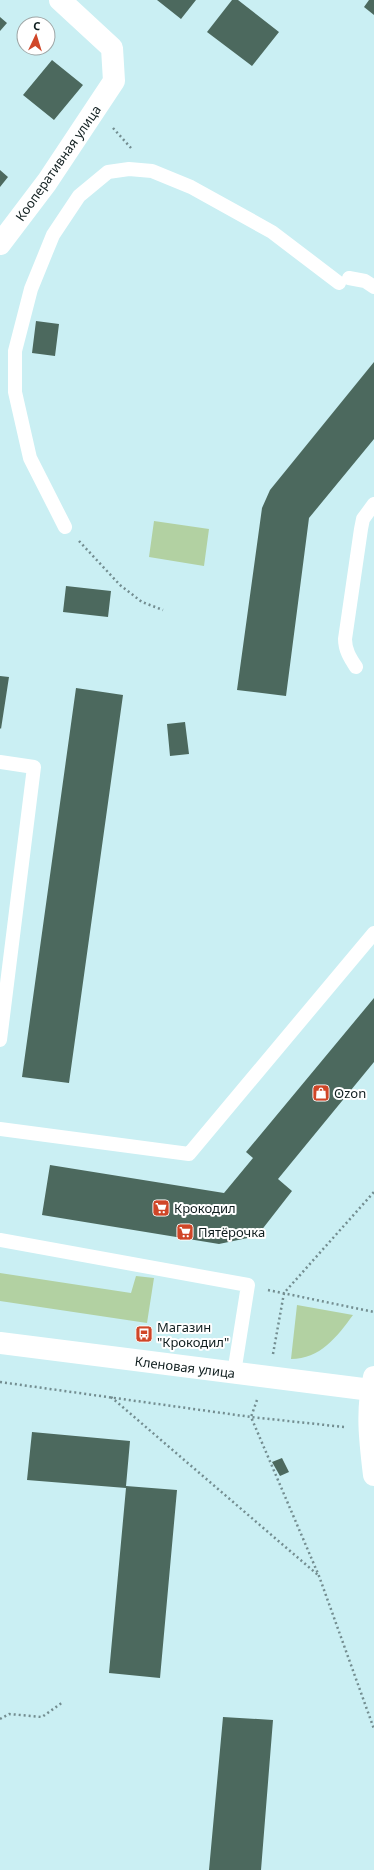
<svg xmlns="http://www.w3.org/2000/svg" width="374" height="1870" font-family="'Noto Sans',sans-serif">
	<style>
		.green { fill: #b2d1a2 }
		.building { fill: #4c695e }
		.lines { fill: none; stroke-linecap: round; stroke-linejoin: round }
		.path { stroke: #738d90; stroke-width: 2.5; stroke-dasharray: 2 3; stroke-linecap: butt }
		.lane { stroke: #fff; stroke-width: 14 }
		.street { stroke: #fff; stroke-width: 22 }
		.secondary { stroke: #fff; stroke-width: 22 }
		.labels { text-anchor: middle; stroke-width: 4; stroke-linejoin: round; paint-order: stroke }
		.street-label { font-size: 13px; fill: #101e1f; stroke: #fff }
		.poi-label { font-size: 13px; fill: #101e1f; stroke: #fff; text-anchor: start }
	</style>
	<rect width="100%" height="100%" fill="#caeff3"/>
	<path class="green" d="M154 521 209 529 204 566 149 557Z
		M0 1273 131 1293 136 1276 154 1278 147 1323 0 1301Z
		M297 1305 353 1315C337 1337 320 1359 291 1359Z"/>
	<path class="building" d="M157 0H196L181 19Z
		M232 0H238L279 32 252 66 207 32Z
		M369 0H374V15L364 7Z
		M0 17 7 23 0 31Z
		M52 60 83 85 54 120 23 95Z
		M0 170 8 177 0 187Z
		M36 321 59 324 55 356 32 353Z
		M374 362V439L309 518 286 696 237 690 262 508 270 490Z
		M66 586 111 591 108 617 63 612Z
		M0 676 9 677 1 729 0 728Z
		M76 688 123 695 69 1083 22 1077Z
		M185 722 189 754 170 756 167 724Z
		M374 998V1062L278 1179 292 1191 257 1236 219 1244 42 1215 50 1165 224 1193 253 1158 246 1152Z
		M32 1432 130 1441 126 1486 177 1490 160 1678 109 1673 126 1488 27 1480Z
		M282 1458 289 1472 280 1476 272 1462Z
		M223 1717 273 1720 261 1870H209Z"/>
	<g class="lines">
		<path class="path" d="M113 128 131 148
			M79 541 120 585 142 602 163 610
			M268 1290 374 1312
			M273 1354 284 1293 374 1192
			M0 1382 251 1417 344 1427
			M111 1397 318 1575
			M257 1400 251 1417 319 1576 374 1729
			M0 1719 9 1714 42 1717 63 1702"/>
		<path class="lane" d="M349 278 365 281 374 287
			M65 527 30 458 15 392V351L31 289 53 235 79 196 108 172 129 169 152 171 191 187 272 232 339 283
			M356 667C350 658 345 650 345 639L361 529 363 519 374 504
			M0 762 34 767 0 1040
			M0 1129 189 1154 374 933
			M0 1240 248 1285 234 1373"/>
		<path class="street" d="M0 244 47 182 114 81 112 48 60 0
			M0 1343 371 1390"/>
		<path class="secondary" d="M374 1377C366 1410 370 1442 374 1475"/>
	</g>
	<defs>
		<g id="shop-square" transform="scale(0.9)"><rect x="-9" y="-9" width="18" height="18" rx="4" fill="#d04628" stroke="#fff"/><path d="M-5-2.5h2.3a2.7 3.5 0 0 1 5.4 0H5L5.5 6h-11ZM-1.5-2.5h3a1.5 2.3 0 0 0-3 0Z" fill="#fff"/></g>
		<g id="supermarket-square" transform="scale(0.9)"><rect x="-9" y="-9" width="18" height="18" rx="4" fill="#d04628" stroke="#fff"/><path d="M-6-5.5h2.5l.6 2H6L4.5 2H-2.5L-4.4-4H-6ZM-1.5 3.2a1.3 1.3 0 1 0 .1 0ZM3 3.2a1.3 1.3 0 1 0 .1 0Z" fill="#fff"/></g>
		<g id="bus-square" transform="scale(0.9)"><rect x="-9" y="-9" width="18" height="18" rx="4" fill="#d04628" stroke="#fff"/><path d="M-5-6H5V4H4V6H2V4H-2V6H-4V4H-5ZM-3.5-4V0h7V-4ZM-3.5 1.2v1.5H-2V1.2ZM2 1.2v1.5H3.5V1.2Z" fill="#fff"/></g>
	</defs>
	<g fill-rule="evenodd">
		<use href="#shop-square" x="321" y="1093"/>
		<use href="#supermarket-square" x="161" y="1208"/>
		<use href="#supermarket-square" x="185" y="1232"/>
		<use href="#bus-square" x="144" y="1334"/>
	</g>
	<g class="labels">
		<g class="street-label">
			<text transform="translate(58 163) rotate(-55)" y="5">Кооперативная улица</text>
			<text transform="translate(185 1367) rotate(7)" y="5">Кленовая улица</text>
		</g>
		<g class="poi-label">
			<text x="334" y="1098">Ozon</text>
			<text x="174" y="1213">Крокодил</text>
			<text x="198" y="1237">Пятёрочка</text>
			<text x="157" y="1332">Магазин<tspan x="157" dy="15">"Крокодил"</tspan></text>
		</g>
	</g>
	<g transform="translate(36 36) rotate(4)"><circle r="19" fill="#ffffff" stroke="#9fa5a5"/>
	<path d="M0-3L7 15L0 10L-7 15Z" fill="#d04628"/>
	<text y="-6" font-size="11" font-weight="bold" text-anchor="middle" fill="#101e1f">С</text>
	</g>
</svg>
